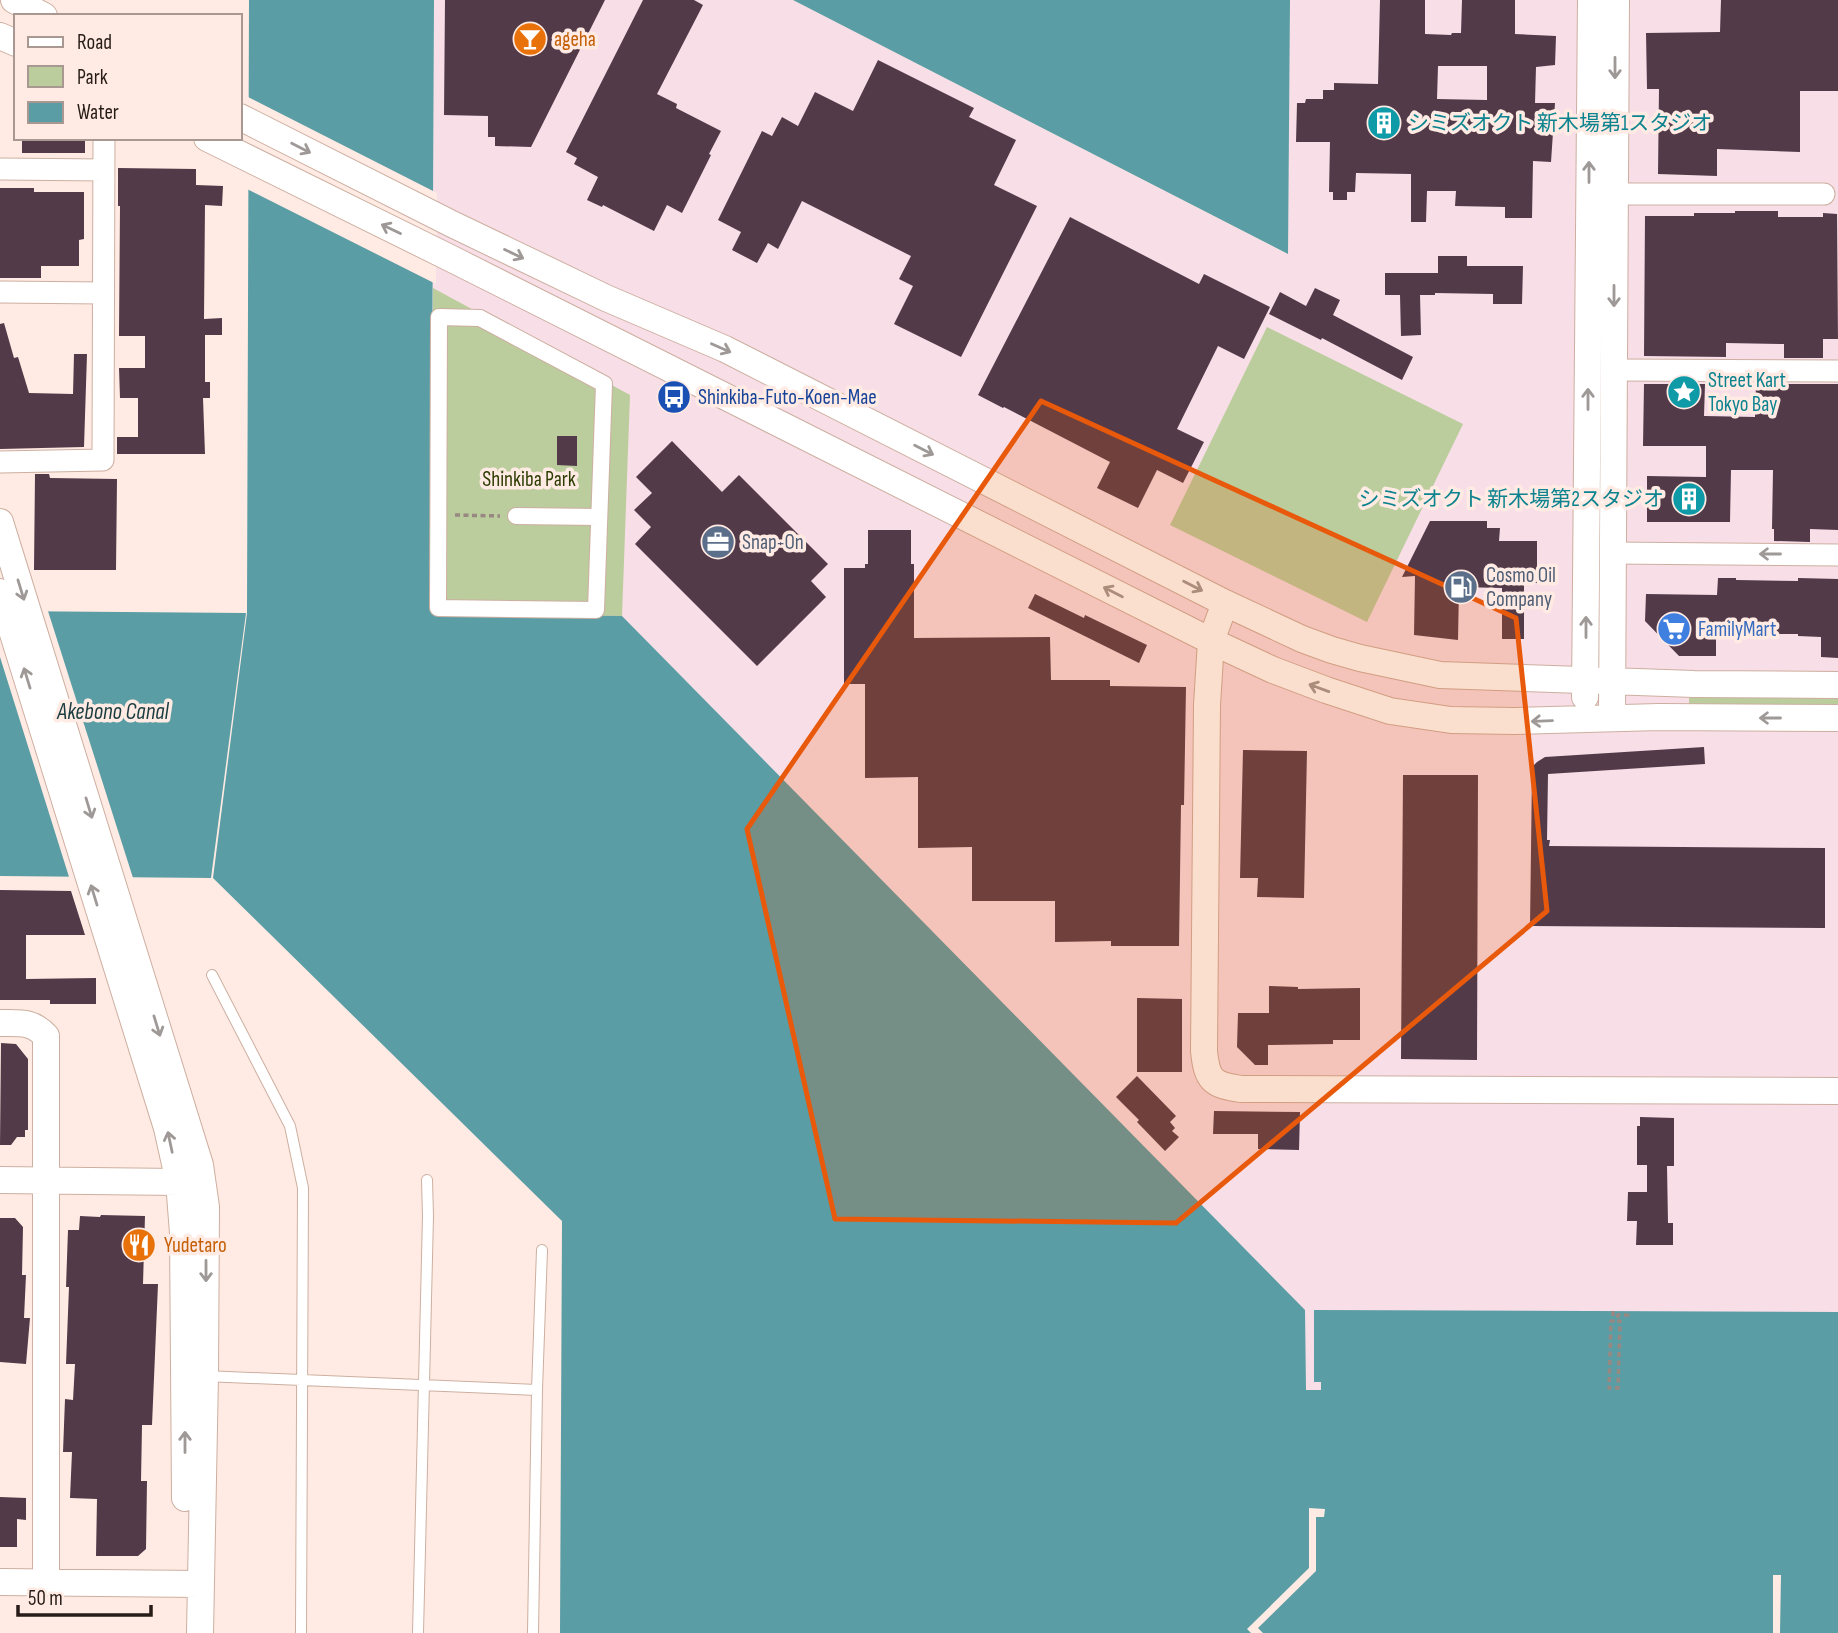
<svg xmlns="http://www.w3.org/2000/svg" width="1838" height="1633" font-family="'Sofia Sans Condensed','Noto Sans JP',sans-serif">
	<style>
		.industrial { fill: #f8dee6 }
		.green { fill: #bbcc9d }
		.water { fill: #5a9da5 }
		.pier { fill: #ffebe3 }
		.building { fill: #523a49; fill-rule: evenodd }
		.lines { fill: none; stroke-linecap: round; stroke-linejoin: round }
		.service-casing { stroke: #cdafa1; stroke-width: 12 }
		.pedestrian-casing { stroke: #cdafa1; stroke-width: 18 }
		.minor-casing { stroke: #cdafa1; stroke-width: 23 }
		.tertiary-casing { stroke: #cdafa1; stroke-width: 28 }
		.path { stroke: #988881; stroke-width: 3.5; stroke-dasharray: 5 3.5; stroke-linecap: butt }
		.service { stroke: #fff; stroke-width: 10 }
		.pedestrian { stroke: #fff; stroke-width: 16 }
		.minor { stroke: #fff; stroke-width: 21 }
		.tertiary { stroke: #fff; stroke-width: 26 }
		.oneway { stroke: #9e9997 }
		.marked { fill: #e8590c; fill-opacity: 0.2; stroke: #e8590c; stroke-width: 5; stroke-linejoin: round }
		.labels { text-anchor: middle; stroke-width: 7; stroke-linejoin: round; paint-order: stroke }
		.food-label { font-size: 21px; fill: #c56008; stroke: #ffebe3; text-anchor: start }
		.culture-label { font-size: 21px; fill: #0d838f; stroke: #ffebe3; text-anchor: start }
		.transit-label { font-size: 21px; fill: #164399; stroke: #ffebe3; text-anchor: start }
		.park-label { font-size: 21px; fill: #2e3d03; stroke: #ffebe3 }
		.service-label { font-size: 21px; fill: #4e5e75; stroke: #ffebe3; text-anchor: start }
		.shop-label { font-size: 21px; fill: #366cbe; stroke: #ffebe3; text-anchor: start }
		.water-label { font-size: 23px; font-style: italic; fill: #1a3c40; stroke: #ffebe3 }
	</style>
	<rect width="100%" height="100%" fill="#ffebe3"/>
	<path class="industrial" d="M434 0H793L1287 254 1290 0H1838V1313L1314 1382H1322L1321 1390H1305L431 614Z"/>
	<path class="green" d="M433 288 630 395 622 616 431 614Z
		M1267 327 1463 424 1367 622 1170 525Z
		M1689 698H1838V705L1689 704Z"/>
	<path class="water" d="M249 0H434L431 614 622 616 1305 1310 1306 1390H1321V1382H1314V1310L1838 1312V1633H560L562 1221 213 878 247 613Z
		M793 0H1290L1288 254Z
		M0 611 246 613 211 878 0 876Z"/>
	<path class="pier" d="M246 96 437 193 436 284 245 188Z
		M0 608H47L134 881 70 880 0 657Z
		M1309 1508 1325 1509 1324 1517H1316V1571L1258 1628 1263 1633H1251L1247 1629 1309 1568Z
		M1773 1575H1781L1780 1633H1773Z"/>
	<path class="building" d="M445 0H605L531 147 495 146V137H488V116L444 115Z
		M643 0H694L703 5 657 94 677 104 676 108 721 131 709 154 711 155 682 213 667 205 654 231 603 205 602 207 587 200 598 177 574 164 577 158 566 152Z
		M1380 0H1425V34L1451 35 1452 33H1461L1462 0H1515V34L1556 36 1555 65 1536 67 1535 103H1555L1551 162 1533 161 1532 218H1505V207L1455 206 1456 191H1427L1426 222H1411V174L1356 173 1355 192H1347V200H1333V192H1329L1330 142H1296L1297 103H1305L1306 99H1323V90H1334V83L1378 84ZM1438 66H1487V100L1437 99Z
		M1721 0H1838V91H1800V152L1717 149V176L1658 174 1659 89H1647L1646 33 1720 32Z
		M878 60 974 108 969 117 1016 140 994 185 1037 206 961 357 894 324 913 286 899 279 911 256 802 201 778 249 768 243 757 263 732 250 741 232 718 220 762 131 772 136 782 117 798 126 815 92 853 111Z
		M22 138H85V153H22Z
		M118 168 196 169V185L223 186 222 206 205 205 204 319 222 318V335H205V382H210V398H203L205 454H117V437H138V398H120L119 368H145V336H119L120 206H118Z
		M0 188H34V192H84V239L79 240V266H41V278H0Z
		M1735 211H1778V217H1823V213L1837 214 1838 339H1823V358H1784V344L1726 343V357L1644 356 1645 216H1694V213H1735Z
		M1070 217 1199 284 1204 274 1270 307 1244 359 1218 346 1177 429 1204 442 1183 483 1157 470 1138 508 1097 488 1110 462 1004 407 1003 408 978 395Z
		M1438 256H1467V266H1523L1522 304H1493V294L1435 293V295H1420L1421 335 1401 336 1400 295H1385V273H1438Z
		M1315 288 1340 300 1333 315 1413 357 1402 380 1322 338 1321 340 1269 314 1280 292 1306 306Z
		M4 323 14 358 18 357 29 393 73 394 74 354H87L84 447 0 449V324Z
		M1644 384H1705L1704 416 1755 417 1756 384H1838V530L1810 529V542L1774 541V529H1772L1773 470H1731L1730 522H1647V476L1706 477V446H1643Z
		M557 436H577V466L557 465Z
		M672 441 722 492 739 475 828 564 811 581 826 597 757 666 635 544 651 527 634 510 652 493 636 477Z
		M35 474H49L50 478 117 479 116 570H34Z
		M1430 521H1487V528H1500L1499 541H1537V583H1524V639H1502V588L1459 587 1458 640 1414 635 1415 576 1402 577Z
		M868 530H911V564H914V638L1050 637 1051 680H1110V686L1186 687 1184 805H1181L1179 946H1111V941L1055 942V901H972V847L918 848V777L865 778V684H844V568H865V564H868Z
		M1718 578H1736V580L1798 581V578L1838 579V658L1821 657V637L1798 636V634H1737V636H1716V656H1679L1645 621 1646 594 1717 595Z
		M1035 594 1084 618 1085 615 1147 645 1139 663 1028 608Z
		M1704 747 1705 764 1548 774 1547 840H1550L1549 846 1825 848V928L1530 926 1532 774 1534 765 1537 762 1545 757Z
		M1243 750 1307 751 1304 898 1257 897 1258 878H1240Z
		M1403 775H1478L1477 1060 1401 1059Z
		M0 890 71 891 85 935H26V979L96 978V1004H50V1000H0Z
		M1269 986 1298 987V989L1360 988V1040H1333V1044L1268 1045V1065H1255L1237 1047 1238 1013H1269Z
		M1137 998 1182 999V1072H1137Z
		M1 1043 16 1044 28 1059V1130H25V1137H17L11 1145H0Z
		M1137 1076 1176 1116 1170 1122 1175 1128 1172 1131 1179 1137 1165 1151 1137 1122 1139 1120 1116 1097Z
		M1214 1111 1300 1112 1299 1150 1258 1149V1134H1213Z
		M1640 1117 1674 1118V1166H1667L1668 1223H1673V1245H1636L1637 1221H1627L1628 1192H1647V1165H1637V1126H1640Z
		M101 1215 145 1216 143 1284H158L152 1425H142L141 1481H147L146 1549 138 1556H96L97 1499 70 1498 72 1452H63L65 1399 73 1400 75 1364H66L69 1287H66L68 1230H79L80 1216 100 1217Z
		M0 1218H15L23 1227 22 1275H26L24 1318H30L26 1364 0 1362Z
		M0 1497 26 1498V1520L17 1519V1547H0Z"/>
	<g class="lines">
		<g class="service-casing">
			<path id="service" d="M212 975 290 1126 303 1188 301 1633
				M205 1376 537 1390
				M418 1633 428 1216 427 1180
				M533 1633 537 1390 542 1250"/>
		</g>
		<g class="pedestrian-casing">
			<path id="pedestrian" d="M439 317 480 318 604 384 596 610 438 608Z
				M516 516 599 517"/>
		</g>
		<g class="minor-casing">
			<path id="minor" d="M0 169 104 170
				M1614 194H1824
				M0 292 103 293
				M1614 370 1838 371
				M0 462 103 460 104 138
				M1613 553 1838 555"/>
		</g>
		<g class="tertiary-casing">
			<path id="tertiary" d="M14 0 44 16
				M0 36 16 43
				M240 117 452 224 606 298 725 349 1225 603 1302 639 1332 650 1360 658 1440 675 1694 684 1838 685
				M207 138 452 259 1211 641 1273 670 1326 690 1390 711 1451 720 1514 721 1659 717 1838 718
				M0 522 200 1165 206 1207 205 1376 200 1633
				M0 592 167 1128 179 1182 183 1233 185 1498
				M1225 603 1211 641 1207 705 1204 1051C1207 1080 1212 1085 1241 1089L1838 1091
				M1585 697 1591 0
				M1612 718 1616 0
				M0 1023C20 1023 32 1021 46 1036V1581
				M0 1180 179 1182 193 1187
				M0 1582 200 1584"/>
		</g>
		<path class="path" d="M455 515 500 516
			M1613 1311V1321H1611L1609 1388H1618L1620 1321H1617L1618 1315H1628V1311"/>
		<use href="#service" class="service"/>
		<use href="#pedestrian" class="pedestrian"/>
		<use href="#minor" class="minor"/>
		<use href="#tertiary" class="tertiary"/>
	</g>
	<defs><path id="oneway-shaft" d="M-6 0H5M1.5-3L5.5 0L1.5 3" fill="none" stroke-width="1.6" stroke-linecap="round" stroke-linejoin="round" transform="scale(1.75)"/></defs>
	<g class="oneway">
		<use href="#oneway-shaft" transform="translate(1615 68) rotate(90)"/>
		<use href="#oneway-shaft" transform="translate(301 148) rotate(27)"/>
		<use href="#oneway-shaft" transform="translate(1589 172) rotate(-90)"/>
		<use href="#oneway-shaft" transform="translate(391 229) rotate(-154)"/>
		<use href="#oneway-shaft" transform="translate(514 254) rotate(26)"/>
		<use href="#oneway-shaft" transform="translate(1614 296) rotate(90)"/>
		<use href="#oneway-shaft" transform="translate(721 348) rotate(24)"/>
		<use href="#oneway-shaft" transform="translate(1588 399) rotate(-90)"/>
		<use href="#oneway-shaft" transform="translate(924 450) rotate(27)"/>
		<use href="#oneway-shaft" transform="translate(1770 554) rotate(-180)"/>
		<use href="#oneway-shaft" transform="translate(1193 586) rotate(27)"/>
		<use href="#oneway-shaft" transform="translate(21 590) rotate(73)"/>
		<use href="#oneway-shaft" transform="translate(1113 592) rotate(-153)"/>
		<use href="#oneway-shaft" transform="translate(1586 627) rotate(-90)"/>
		<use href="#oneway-shaft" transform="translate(27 678) rotate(-107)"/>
		<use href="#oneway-shaft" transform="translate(1319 688) rotate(-160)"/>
		<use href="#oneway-shaft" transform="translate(1770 718) rotate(-180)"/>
		<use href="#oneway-shaft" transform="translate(1542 721) rotate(178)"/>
		<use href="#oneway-shaft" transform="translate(89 808) rotate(73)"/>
		<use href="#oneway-shaft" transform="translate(94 895) rotate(-107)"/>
		<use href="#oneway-shaft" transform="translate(157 1026) rotate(73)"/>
		<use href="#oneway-shaft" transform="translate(170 1142) rotate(-102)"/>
		<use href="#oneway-shaft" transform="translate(206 1271) rotate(90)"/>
		<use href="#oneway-shaft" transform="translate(185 1442) rotate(-90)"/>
	</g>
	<path class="marked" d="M1041 401 1516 618 1547 911 1176 1223 835 1219 747 829Z"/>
	<defs>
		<g id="bar-disc" transform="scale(1.75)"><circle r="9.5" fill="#e8710a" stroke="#ffebe3"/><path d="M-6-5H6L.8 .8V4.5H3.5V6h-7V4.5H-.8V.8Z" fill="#fff"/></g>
		<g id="building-disc" transform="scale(1.75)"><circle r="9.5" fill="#0f9aa8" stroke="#ffebe3"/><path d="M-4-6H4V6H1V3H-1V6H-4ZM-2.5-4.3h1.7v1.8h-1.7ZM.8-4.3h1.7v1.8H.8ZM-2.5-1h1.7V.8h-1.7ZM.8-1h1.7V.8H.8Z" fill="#fff"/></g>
		<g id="sight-disc" transform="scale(1.75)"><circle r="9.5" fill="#0f9aa8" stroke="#ffebe3"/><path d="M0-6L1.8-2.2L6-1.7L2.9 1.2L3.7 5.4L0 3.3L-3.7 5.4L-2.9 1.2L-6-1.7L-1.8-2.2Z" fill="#fff"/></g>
		<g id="bus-disc" transform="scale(1.75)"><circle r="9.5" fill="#1a4fb4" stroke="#ffebe3"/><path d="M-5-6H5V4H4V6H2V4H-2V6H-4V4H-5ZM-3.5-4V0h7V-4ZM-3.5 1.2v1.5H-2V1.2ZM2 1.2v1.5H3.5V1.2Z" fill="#fff"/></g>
		<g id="office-disc" transform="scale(1.75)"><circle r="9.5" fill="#5c6f8a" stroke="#ffebe3"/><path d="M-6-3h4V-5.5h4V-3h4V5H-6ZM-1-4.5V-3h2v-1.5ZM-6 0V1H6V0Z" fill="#fff"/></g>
		<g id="fuel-disc" transform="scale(1.75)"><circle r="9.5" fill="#5c6f8a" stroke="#ffebe3"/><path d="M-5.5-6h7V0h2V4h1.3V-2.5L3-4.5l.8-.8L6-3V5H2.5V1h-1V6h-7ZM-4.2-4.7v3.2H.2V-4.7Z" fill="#fff"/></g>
		<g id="supermarket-disc" transform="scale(1.75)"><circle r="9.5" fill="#3f7fe0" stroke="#ffebe3"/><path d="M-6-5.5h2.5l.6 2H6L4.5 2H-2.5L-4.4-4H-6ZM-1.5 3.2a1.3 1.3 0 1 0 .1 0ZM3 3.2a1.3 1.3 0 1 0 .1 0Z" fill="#fff"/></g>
		<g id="restaurant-disc" transform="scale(1.75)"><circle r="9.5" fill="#e8710a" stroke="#ffebe3"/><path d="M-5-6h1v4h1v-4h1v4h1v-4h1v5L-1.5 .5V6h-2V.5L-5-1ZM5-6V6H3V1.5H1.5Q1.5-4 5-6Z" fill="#fff"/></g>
	</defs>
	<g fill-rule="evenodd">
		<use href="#bar-disc" x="530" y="39"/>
		<use href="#building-disc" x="1384" y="123"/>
		<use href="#sight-disc" x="1684" y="392"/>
		<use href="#bus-disc" x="674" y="397"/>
		<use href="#building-disc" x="1689" y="499"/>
		<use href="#office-disc" x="718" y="542"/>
		<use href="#fuel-disc" x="1461" y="587"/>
		<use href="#supermarket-disc" x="1674" y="629"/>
		<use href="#restaurant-disc" x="139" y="1245"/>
	</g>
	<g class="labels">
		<g class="food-label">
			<text x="554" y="46">ageha</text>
			<text x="164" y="1252">Yudetaro</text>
		</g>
		<g class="culture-label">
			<text x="1408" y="130">シミズオクト 新木場第1スタジオ</text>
			<text x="1708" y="387">Street Kart<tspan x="1708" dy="24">Tokyo Bay</tspan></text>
			<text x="1664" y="506" text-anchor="end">シミズオクト 新木場第2スタジオ</text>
		</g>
		<g class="transit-label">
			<text x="698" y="404">Shinkiba-Futo-Koen-Mae</text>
		</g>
		<g class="park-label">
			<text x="529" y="486">Shinkiba Park</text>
		</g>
		<g class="service-label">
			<text x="742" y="549">Snap-On</text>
			<text x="1486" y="582">Cosmo Oil<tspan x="1486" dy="24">Company</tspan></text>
		</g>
		<g class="shop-label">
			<text x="1698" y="636">FamilyMart</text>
		</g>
		<g class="water-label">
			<text x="113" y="719">Akebono Canal</text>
		</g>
	</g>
	<rect x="14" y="14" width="228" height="126" fill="#ffebe3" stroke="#a99891" stroke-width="2"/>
	<rect x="28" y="37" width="35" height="10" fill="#ffffff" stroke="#a99891" stroke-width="2"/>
	<text x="77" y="49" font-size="21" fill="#271c17">Road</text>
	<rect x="28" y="66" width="35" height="21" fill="#bbcc9d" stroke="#a99891" stroke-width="2"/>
	<text x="77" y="84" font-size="21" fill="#271c17">Park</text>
	<rect x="28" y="102" width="35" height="21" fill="#5a9da5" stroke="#a99891" stroke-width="2"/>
	<text x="77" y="119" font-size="21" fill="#271c17">Water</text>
	<path d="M18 1605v10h133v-10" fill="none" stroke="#271c17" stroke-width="3.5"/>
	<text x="28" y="1605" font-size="21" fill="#271c17" stroke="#ffebe3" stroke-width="5" paint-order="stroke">50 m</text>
</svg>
